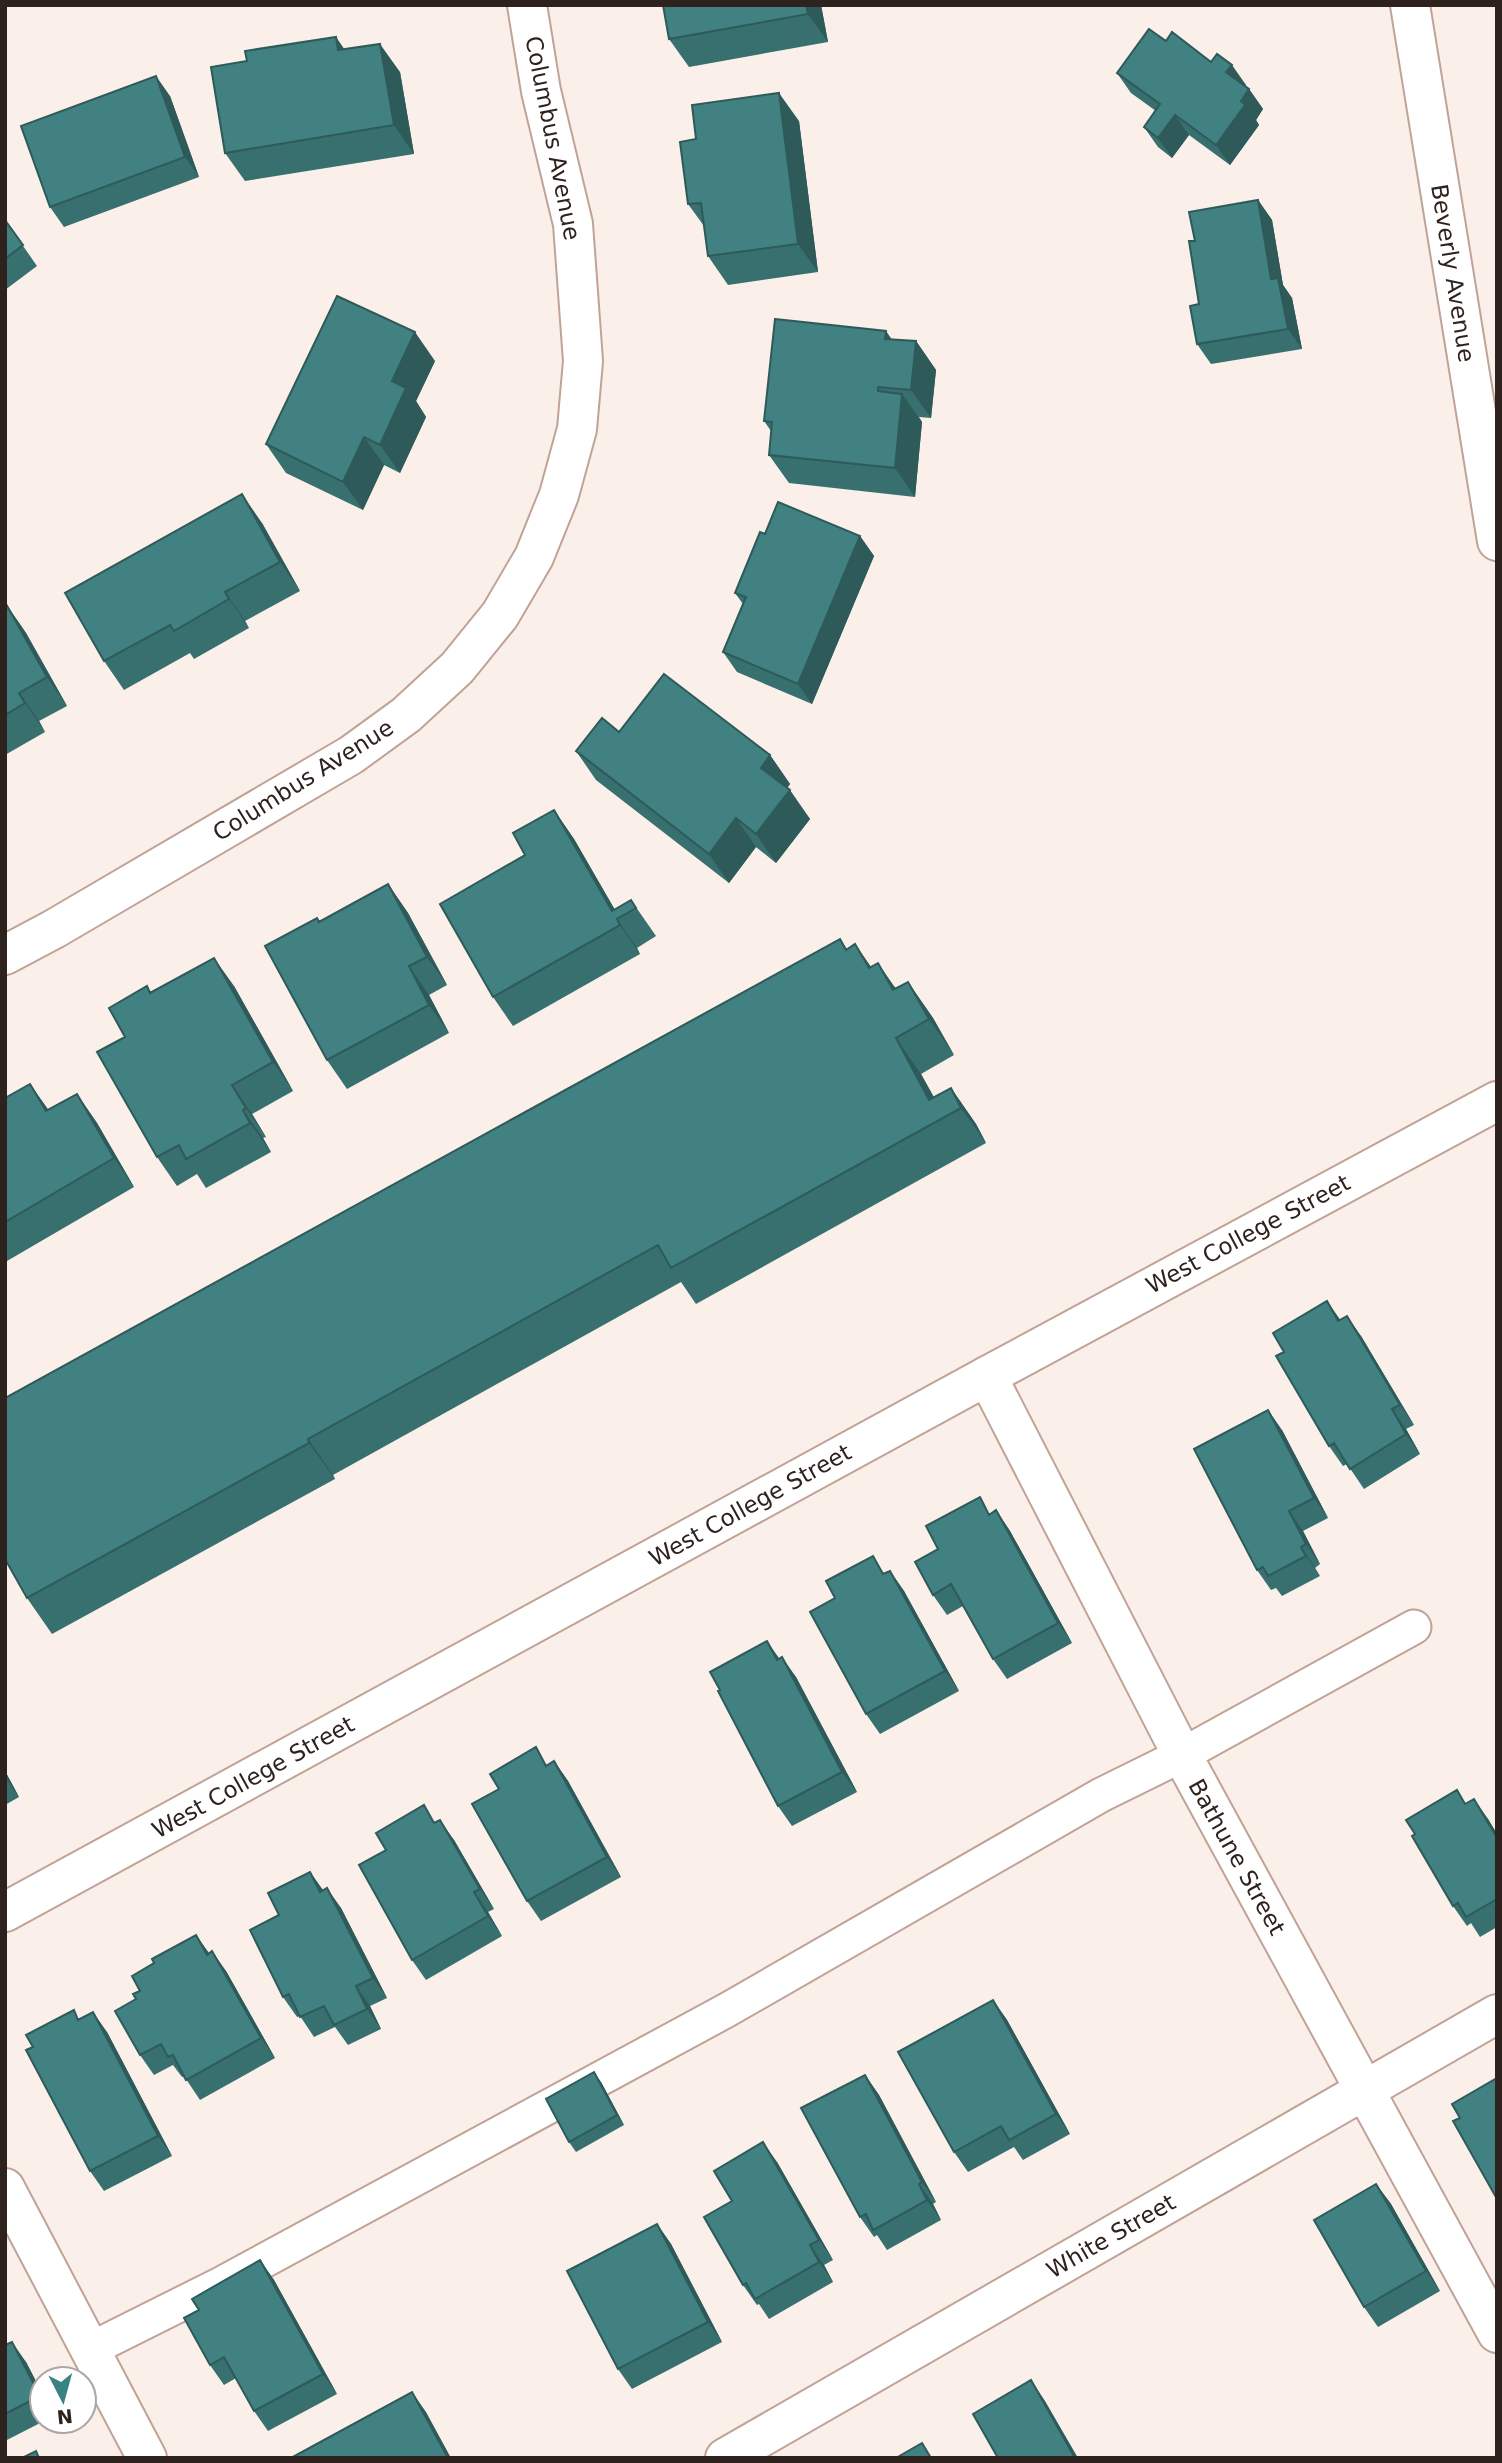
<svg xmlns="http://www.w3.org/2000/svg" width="1502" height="2463" font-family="'DejaVu Sans',sans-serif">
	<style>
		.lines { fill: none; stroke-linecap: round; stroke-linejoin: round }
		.service-casing { stroke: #c0a396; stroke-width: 37 }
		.minor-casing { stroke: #c0a396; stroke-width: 42 }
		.tertiary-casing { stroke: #c0a396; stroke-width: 42 }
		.service { stroke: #fff; stroke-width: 33 }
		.minor { stroke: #fff; stroke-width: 38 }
		.tertiary { stroke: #fff; stroke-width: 38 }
		.wall { fill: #386f6f }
		.shaded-wall { fill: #2e5a5a }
		.building { fill: #418181; stroke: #2e5a5a; stroke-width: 2 }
		.labels { text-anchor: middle; stroke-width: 7; stroke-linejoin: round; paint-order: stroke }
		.street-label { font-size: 23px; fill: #2d221d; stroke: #fff }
	</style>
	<rect width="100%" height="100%" fill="#fbefe9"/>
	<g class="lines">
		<g class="service-casing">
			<path id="service" d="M91 2349 221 2284 727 2010 1101 1795 1182 1755 1414 1627"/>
		</g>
		<g class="minor-casing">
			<path id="minor" d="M5 955 54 929 351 755 406 715 457 668 500 615 534 557 559 495 577 429 583 361 573 224 541 91 527 5
				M987 1376 1182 1755 1497 2333
				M5 2188 147 2458
				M725 2458 1497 2014"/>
		</g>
		<g class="tertiary-casing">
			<path id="tertiary" d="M1410 5 1497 541
				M5 1912 987 1376 1497 1101"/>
		</g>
		<use href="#service" class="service"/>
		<use href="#minor" class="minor"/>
		<use href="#tertiary" class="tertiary"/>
	</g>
	<path class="wall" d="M821 5 828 42 689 67 669 39Z
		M1166 41 1211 62 1246 85 1245 86 1249 89 1263 109 1256 120 1259 125 1230 165 1189 135 1172 158 1158 147 1144 127 1156 111 1131 93 1117 73Z
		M344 49 400 72 414 154 245 181 225 153Z
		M170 96 199 177 64 227 50 207Z
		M799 121 818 272 728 285 708 256 704 226 688 204 696 139Z
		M1258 200 1272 220 1283 285 1292 298 1302 349 1211 364 1197 344 1199 304 1195 241Z
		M5 220 37 266 5 290Z
		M891 339 916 341 936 370 931 418 919 417 922 422 915 497 789 483 769 455 771 431 764 421Z
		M435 361 416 401 426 417 400 473 384 465 363 510 286 473 266 444Z
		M262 523 300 591 245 621 249 628 194 659 190 653 124 690 104 661Z
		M765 534 860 536 874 556 812 704 737 672 723 652 743 604 735 593Z
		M6 604 26 633 67 706 39 721 45 732 5 755V605Z
		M619 732 770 755 790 784 787 788 810 819 776 863 756 847 729 883 596 780 576 751Z
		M554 810 574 839 615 910 631 900 656 936 637 948 640 954 513 1026 493 997 525 855Z
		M388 884 408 913 447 985 429 995 449 1033 347 1089 327 1060 319 922Z
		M840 939 847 949 855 944 871 967 896 988 908 982 933 1018 954 1055 921 1074 934 1097 951 1088 976 1124 986 1143 696 1304 681 1282 333 1475 335 1479 52 1634 27 1598Z
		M234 986 293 1091 252 1114 266 1137 263 1138 271 1152 206 1188 197 1174 177 1186 157 1157 125 1037 151 992Z
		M30 1084 48 1110 77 1094 97 1123 134 1187 7 1261 5 1257V1098Z
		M1327 1301 1340 1320 1361 1336 1414 1425 1406 1429 1420 1454 1364 1489 1347 1464 1343 1466 1329 1446 1284 1352Z
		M1282 1430 1328 1518 1303 1531 1320 1564 1315 1568 1320 1576 1282 1596 1276 1588 1271 1590 1257 1570Z
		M996 1510 1010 1531 1072 1643 1007 1679 993 1659 963 1606 947 1615 933 1595 938 1549Z
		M890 1571 904 1591 959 1691 880 1734 866 1714 885 1573Z
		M779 1659 796 1677 857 1792 792 1826 778 1806Z
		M554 1761 568 1781 621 1877 541 1921 527 1901Z
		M5 1771 19 1797 5 1805Z
		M1466 1804 1488 1819 1497 1834V1927L1480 1937 1471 1923 1467 1926 1453 1906Z
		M436 1822 454 1840 494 1909 488 1912 502 1936 426 1980 412 1960Z
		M310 1872 323 1890 341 1908 387 1998 370 2006 381 2029 348 2045 335 2027 314 2037 300 2016 297 2017 283 1997Z
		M196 1935 209 1953 226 1971 275 2058 200 2100 184 2076 182 2077 173 2065 154 2075 140 2055V1991L154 1963Z
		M993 2000 1007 2020 1070 2134 1023 2160 1014 2147 968 2172 954 2152Z
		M80 2019 107 2032 172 2156 104 2191 90 2171Z
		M865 2075 879 2095 936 2202 933 2204 941 2220 887 2250 877 2235 874 2237 860 2217Z
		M601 2082 624 2125 576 2152 569 2142Z
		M777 2162 833 2260 824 2265 833 2282 769 2319 759 2304 757 2305 743 2285 732 2201Z
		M1376 2184 1391 2204 1440 2291 1378 2327 1364 2307Z
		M657 2224 671 2244 722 2342 632 2389 618 2369Z
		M260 2260 274 2280 337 2394 268 2431 254 2411 236 2378 224 2385 210 2365 199 2310Z
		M5 2345 26 2362 42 2393V2421H44L5 2441Z"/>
	<path class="shaded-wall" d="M806 5H821L828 42 808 14Z
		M336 37 356 66 338 50Z
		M380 44 400 72 414 154 394 125Z
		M1232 65 1246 85 1240 92 1226 72Z
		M156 76 170 96 199 177 185 157Z
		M1249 89 1263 109 1256 120 1259 125 1230 165 1216 145Z
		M779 93 799 121 818 272 798 244Z
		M1175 115 1189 135 1172 158 1158 138Z
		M1258 200 1272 220 1283 285 1292 298 1302 349 1288 329 1271 279Z
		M886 331 906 360 885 339Z
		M415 332 435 361 416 401 426 417 400 473 380 445 392 381Z
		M916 341 936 370 931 418 911 390Z
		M902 394 922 422 915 497 895 468Z
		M364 437 384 465 363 510 343 482Z
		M242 494 262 523 300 591 280 562Z
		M860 536 874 556 812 704 798 684Z
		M225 592 245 621 249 628 229 599Z
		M6 604 26 633 67 706 47 677Z
		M19 693 39 721 45 732 25 703Z
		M770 755 790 784 781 796 761 768Z
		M790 790 810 819 776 863 756 834Z
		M554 810 574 839 619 917 612 911Z
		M736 818 756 847 729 883 709 854Z
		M388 884 408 913 447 985 427 957Z
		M617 919 637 948 640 954 620 925Z
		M855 944 880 980 869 968Z
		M214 958 234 986 293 1091 273 1062Z
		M878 963 903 999 893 990Z
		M409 966 429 995 449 1033 429 1005Z
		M908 982 933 1018 954 1055 929 1019Z
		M896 1038 921 1074 944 1117 929 1100Z
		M30 1084 50 1112 46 1111Z
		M232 1085 252 1114 266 1137 246 1108Z
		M951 1088 976 1124 986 1143 961 1108Z
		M77 1094 97 1123 134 1187 114 1158Z
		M243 1110 263 1138 271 1152 250 1123Z
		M1327 1301 1341 1321H1338Z
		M1347 1316 1361 1336 1414 1425 1400 1405Z
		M1392 1409 1406 1429 1420 1454 1406 1434Z
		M1268 1410 1282 1430 1328 1518 1314 1498Z
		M308 1439 333 1475 335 1479 309 1443Z
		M996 1510 1010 1531 1072 1643 1058 1623Z
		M1289 1511 1303 1531 1320 1564 1306 1544Z
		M1301 1547 1315 1568 1320 1576 1306 1556Z
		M890 1571 904 1591 959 1691 945 1671Z
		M767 1641 781 1661 777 1660Z
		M782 1657 796 1677 857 1792 842 1772Z
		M554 1761 568 1781 621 1877 607 1857Z
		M5 1771 19 1797 5 1777Z
		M1474 1799 1488 1819 1497 1834V1838Z
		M440 1820 454 1840 494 1909 480 1889Z
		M310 1872 324 1892H320Z
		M327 1888 341 1908 387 1998 373 1978Z
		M474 1892 488 1912 502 1936 488 1916Z
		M196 1935 210 1955H207Z
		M212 1951 226 1971 275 2058 261 2038Z
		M356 1986 370 2006 381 2029 367 2009Z
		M993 2000 1007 2020 1070 2134 1056 2114Z
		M93 2012 107 2032 172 2156 158 2136Z
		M594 2072 601 2082 624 2125 617 2115Z
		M865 2075 879 2095 936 2202 922 2182Z
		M763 2142 777 2162 833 2260 819 2240Z
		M919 2184 933 2204 941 2220 927 2200Z
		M1376 2184 1391 2204 1440 2291 1426 2271Z
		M657 2224 671 2244 722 2342 708 2322Z
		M810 2245 824 2265 833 2282 819 2262Z
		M260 2260 274 2280 337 2394 323 2374Z
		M12 2342 26 2362 42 2393V2399Z
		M1031 2380 1045 2401 1078 2458H1075Z
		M412 2392 426 2412 451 2458H448Z"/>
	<path class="building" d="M663 5H806L808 14 669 39Z
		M1149 29 1166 41 1172 32 1211 62 1217 54 1232 65 1226 72 1249 89 1241 101 1245 105 1216 145 1175 115 1158 138 1144 127 1160 104 1117 73Z
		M336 37 338 50 380 44 394 125 225 153 211 67 247 61 245 51Z
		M156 76 185 157 50 207 21 126Z
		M779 93 798 244 708 256 701 203 688 204 680 142 696 139 692 105Z
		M1258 200 1271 279 1278 278 1288 329 1197 344 1190 306 1199 304 1189 241H1195L1189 212Z
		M5 220 23 245 5 259Z
		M337 296 415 332 392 381 406 388 380 445 364 437 343 482 266 444Z
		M775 319 886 331 885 339 916 341 911 390 878 387V391L902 394 895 468 769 455 772 422 764 421Z
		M242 494 280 562 225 592 229 599 174 631 170 625 104 661 65 593Z
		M778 502 860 536 798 684 723 652 746 597 735 593 760 532 765 534Z
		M6 604 47 677 19 693 25 703 5 715V605Z
		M664 674 770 755 761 768 790 790 756 834 736 818 709 854 576 751 602 718 619 732Z
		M554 810 612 911 631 900 636 908 617 919 620 925 493 997 440 904 525 855 513 833Z
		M388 884 427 957 409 966 429 1005 327 1060 265 946 317 918 319 922Z
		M840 939 846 950 855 944 869 968 878 963 893 990 908 982 929 1019 896 1038 929 1100 951 1088 961 1108 671 1268 658 1245 308 1439 309 1443 27 1598 5 1559V1398Z
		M214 958 273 1062 232 1085 246 1108 243 1110 250 1123 186 1159 179 1145 157 1157 97 1052 125 1037 109 1008 147 986 150 993Z
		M30 1084 46 1111 77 1094 114 1158 5 1222V1098Z
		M1327 1301 1338 1321 1347 1316 1400 1405 1392 1409 1406 1434 1350 1469 1334 1443 1329 1446 1276 1356 1284 1352 1273 1333Z
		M1268 1410 1314 1498 1289 1511 1306 1544 1301 1547 1306 1556 1268 1576 1263 1567 1257 1570 1194 1449Z
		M980 1497 989 1515 996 1510 1058 1623 993 1659 951 1584 933 1595 915 1562 938 1549 926 1526Z
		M873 1556 883 1574 890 1571 945 1671 866 1714 810 1612 835 1598 826 1581Z
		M767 1641 777 1660 782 1657 842 1772 778 1806 718 1691 720 1690 710 1672Z
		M536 1747 546 1766 554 1761 607 1857 527 1901 472 1804 499 1789 490 1774Z
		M1457 1790 1465 1804 1474 1799 1497 1838V1899L1466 1917 1458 1903 1453 1906 1412 1836 1415 1834 1406 1820Z
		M424 1805 434 1823 440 1820 480 1889 474 1892 488 1916 412 1960 359 1865 386 1850 376 1833Z
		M310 1872 320 1892 327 1888 373 1978 356 1986 367 2009 334 2025 324 2006 300 2017 289 1994 283 1997 250 1930 279 1915 268 1893Z
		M196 1935 207 1955 212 1951 261 2038 186 2080 173 2055 168 2057 161 2044 140 2055 115 2011 136 1999 133 1994 140 1991 132 1976 154 1963 152 1959Z
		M993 2000 1056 2114 1009 2140 1001 2126 954 2152 898 2052Z
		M74 2010 78 2020 93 2012 158 2136 90 2171 26 2050 33 2047 26 2035Z
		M594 2072 617 2115 569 2142 546 2099Z
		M865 2075 922 2182 919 2184 927 2200 873 2230 866 2214 860 2217 801 2108Z
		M1497 2078V2199L1453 2121 1460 2118 1452 2104Z
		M763 2142 819 2240 810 2245 819 2262 755 2299 746 2283 743 2285 704 2217 732 2201 714 2171Z
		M1376 2184 1426 2271 1364 2307 1314 2220Z
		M657 2224 708 2322 618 2369 567 2271Z
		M260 2260 323 2374 254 2411 224 2357 210 2365 184 2318 199 2310 192 2299Z
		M12 2342 40 2396 5 2414V2345Z
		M1031 2380 1075 2458H998L973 2414Z
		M412 2392 448 2458H291Z
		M922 2443 931 2458H896Z
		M36 2451 39 2458H22Z"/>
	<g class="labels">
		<g class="street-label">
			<text transform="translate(553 138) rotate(79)" y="8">Columbus Avenue</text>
			<text transform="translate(1453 273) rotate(81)" y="8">Beverly Avenue</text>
			<text transform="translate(303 780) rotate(-32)" y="8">Columbus Avenue</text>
			<text transform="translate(1248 1234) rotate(-28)" y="8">West College Street</text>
			<text transform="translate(750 1505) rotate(-29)" y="8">West College Street</text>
			<text transform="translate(253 1777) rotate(-29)" y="8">West College Street</text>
			<text transform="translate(1237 1857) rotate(61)" y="8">Bathune Street</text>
			<text transform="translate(1111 2236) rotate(-30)" y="8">White Street</text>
		</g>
	</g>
	<rect width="1502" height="2463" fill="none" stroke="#2d221d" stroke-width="14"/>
	<g transform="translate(63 2400) rotate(174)"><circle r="33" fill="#ffffff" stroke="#aba7a5" stroke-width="2"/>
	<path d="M0-5L12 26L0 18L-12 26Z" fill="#3a8383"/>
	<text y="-10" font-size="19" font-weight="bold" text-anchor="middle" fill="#2d221d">N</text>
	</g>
</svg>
